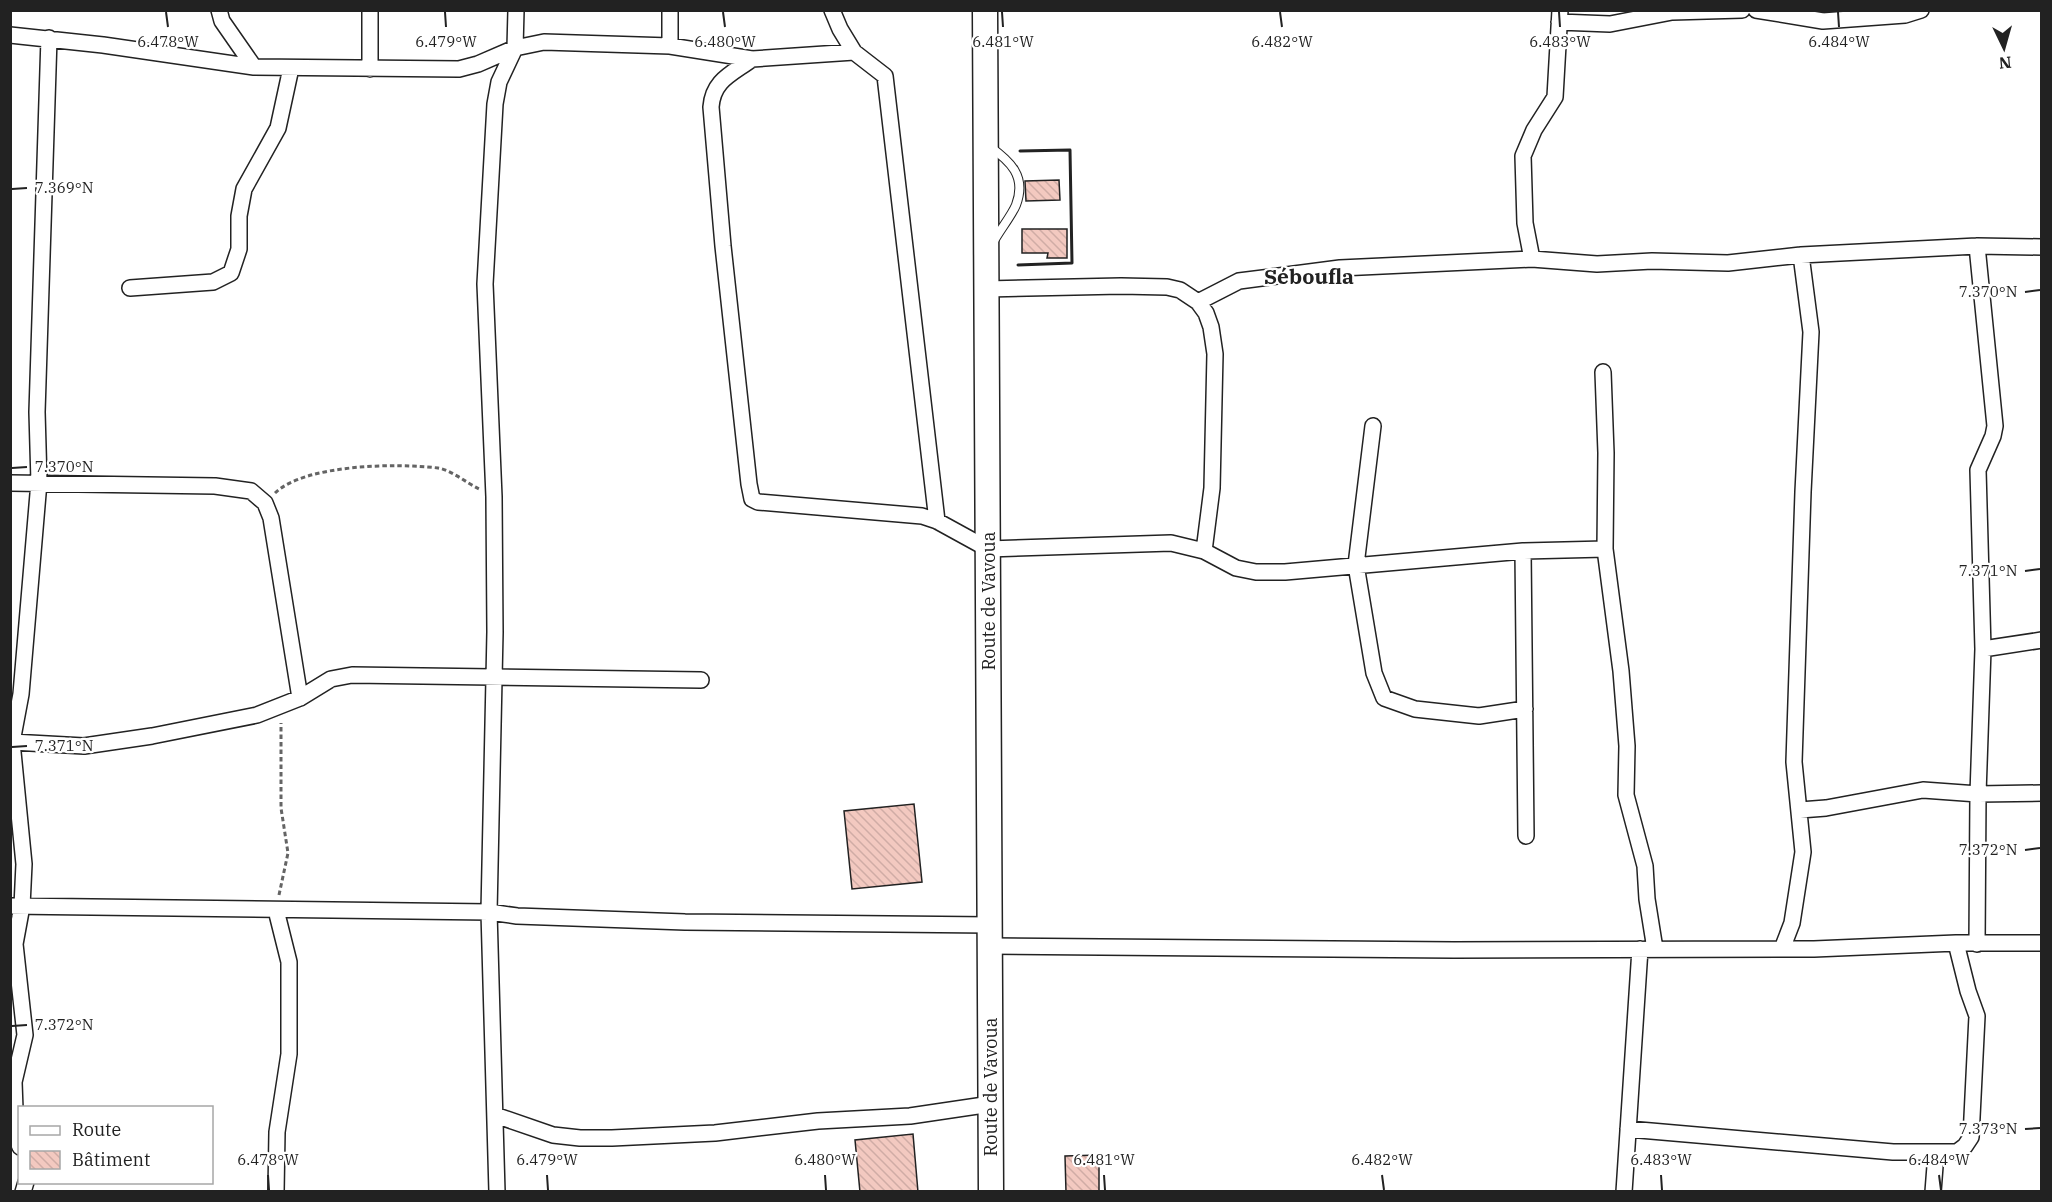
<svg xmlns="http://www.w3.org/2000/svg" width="2052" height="1202" font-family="'IBM Plex Serif',serif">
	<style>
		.building { fill: url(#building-back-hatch); stroke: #222; stroke-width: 1.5 }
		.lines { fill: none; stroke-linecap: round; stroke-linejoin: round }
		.service-casing { stroke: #222; stroke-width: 10 }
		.minor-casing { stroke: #222; stroke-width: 18 }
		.primary-casing { stroke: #222; stroke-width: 27 }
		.path { stroke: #646464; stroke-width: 3; stroke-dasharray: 4.5 3; stroke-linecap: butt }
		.service { stroke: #fff; stroke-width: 8 }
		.minor { stroke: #fff; stroke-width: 15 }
		.primary { stroke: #fff; stroke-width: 24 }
		.wall { stroke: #222; stroke-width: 3 }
		.ticks { fill: none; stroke: #222; stroke-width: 2 }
		.labels { text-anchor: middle; stroke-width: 4.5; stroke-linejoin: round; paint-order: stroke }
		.street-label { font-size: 18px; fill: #222; stroke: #fff }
		.quarter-label { font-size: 21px; font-weight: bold; fill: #222; stroke: #fff }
		.ticks-label { font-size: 15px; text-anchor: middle; fill: #222; stroke: #fff; stroke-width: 4.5; stroke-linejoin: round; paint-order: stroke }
	</style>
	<defs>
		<pattern id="building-back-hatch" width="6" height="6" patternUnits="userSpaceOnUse" patternTransform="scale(1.5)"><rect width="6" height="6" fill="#f3c9c0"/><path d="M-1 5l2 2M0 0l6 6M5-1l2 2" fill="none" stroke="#d0aca5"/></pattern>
	</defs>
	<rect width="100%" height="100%" fill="#fff"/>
	<path class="building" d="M1059 180 1060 200 1026 201 1025 181Z
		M1022 229H1067V258H1047L1048 253H1022Z
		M914 804 922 882 852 889 844 811Z
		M913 1134 918 1192H860L855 1140Z
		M1099 1155V1192H1066L1065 1156Z"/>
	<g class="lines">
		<g class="service-casing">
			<path id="service" d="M989 146C1010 161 1027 176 1016 205 1012 215 1000 230 994 241"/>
		</g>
		<g class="minor-casing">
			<path id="minor" d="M219 10 222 21 254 67
				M370 10V69
				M832 10 840 29 854 52
				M1756 10 1823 21 1905 15 1921 10
				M1559 22 1610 24 1672 12 1742 10
				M10 35 103 45 254 67 459 69 478 64 515 48 544 42 670 46 752 59 854 52 885 76 937 521
				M670 46V10
				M752 59C732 74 713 80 711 107L723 246 749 484 752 499 758 502 922 516 937 521 988 549 1171 543 1204 551 1236 568 1256 572H1285L1523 551 1605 549
				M1977 246 1995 426 1993 436 1978 470 1983 649 1978 794 1977 944
				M1532 259 1525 223 1523 156 1534 130 1555 97 1560 10
				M130 288 213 282 231 273 239 249V216L244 189 278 128 291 68
				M986 289 1121 286 1167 287 1180 290 1198 302 1206 313 1211 327 1215 354 1212 488 1204 551
				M1198 302 1239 281 1340 268 1532 259 1597 264 1652 261 1728 263 1801 255 1977 246 2042 247
				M1603 372 1606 453 1605 549 1621 671 1627 746 1626 795 1645 866 1647 899 1655 949
				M1373 426 1356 565 1374 673 1384 698 1415 709 1479 716 1525 709
				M10 483 215 486 251 491 265 503 271 518 300 698
				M1523 551 1526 836
				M1983 649 2042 640
				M12 742 84 746 152 736 257 715 300 698 331 679 352 675 701 680
				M1800 810 1826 808 1923 790 1978 794 2042 793
				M10 906 489 912 517 916 685 922 990 925
				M276 910 289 962V1054L277 1132 276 1192
				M990 946 1454 950 1814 949 1956 943H2042
				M1782 949 1792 923 1803 852 1794 762 1803 492 1811 332 1801 255
				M495 1115 553 1135 580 1138H612L715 1133 818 1121 910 1116 991 1104
				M1628 1129 1893 1152H1957L1965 1146 1971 1137 1977 1016 1968 991 1956 943
				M20 1147 16 1137 14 1082 25 1035 15 944 22 906 24 864 12 742 21 694 39 482 37 412 49 38
				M23 1192 26 1182
				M497 1192 489 912 495 632 494 497 485 284 495 104 499 82 515 48 516 10
				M1624 1192 1640 949
				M1933 1192 1936 1153"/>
		</g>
		<g class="primary-casing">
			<path id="primary" d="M985 10 991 1192"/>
		</g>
		<path class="path" d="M275 493C305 464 398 463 438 468 451 470 467 483 479 489
			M279 895 288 853 281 808V723"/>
		<use href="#service" class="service"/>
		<use href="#minor" class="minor"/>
		<use href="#primary" class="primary"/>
		<path class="wall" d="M1018 265 1072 263 1070 150 1020 151"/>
	</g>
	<path class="ticks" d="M166 12 168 27M445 12 446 27M723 12 725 27M1002 12 1003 27M1280 12 1282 27M1559 12 1560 27M1838 12 1839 27M12 189 27 188M2025 292 2040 290M12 468 27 467M2025 571 2040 569M12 747 27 746M2025 850 2040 848M12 1026 27 1025M2025 1129 2040 1128M268 1175 269 1190M547 1175 548 1190M825 1175 826 1190M1104 1175 1105 1190M1382 1175 1384 1190M1661 1175 1662 1190M1939 1175 1941 1190"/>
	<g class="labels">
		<g class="street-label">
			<text transform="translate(989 601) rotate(-90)" y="6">Route de Vavoua</text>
			<text transform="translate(991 1087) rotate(-90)" y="6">Route de Vavoua</text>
		</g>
		<g class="quarter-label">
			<text x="1309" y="284">Séboufla</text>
		</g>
	</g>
	<g class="ticks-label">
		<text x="168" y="47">6.478°W</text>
		<text x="446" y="47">6.479°W</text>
		<text x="725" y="47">6.480°W</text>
		<text x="1003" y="47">6.481°W</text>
		<text x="1282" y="47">6.482°W</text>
		<text x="1560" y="47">6.483°W</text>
		<text x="1839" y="47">6.484°W</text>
		<text x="64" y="193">7.369°N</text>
		<text x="1988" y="297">7.370°N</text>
		<text x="64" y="472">7.370°N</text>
		<text x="1988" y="576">7.371°N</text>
		<text x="64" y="751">7.371°N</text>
		<text x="1988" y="855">7.372°N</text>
		<text x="64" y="1030">7.372°N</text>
		<text x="1988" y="1134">7.373°N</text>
		<text x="268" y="1165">6.478°W</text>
		<text x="547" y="1165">6.479°W</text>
		<text x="825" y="1165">6.480°W</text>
		<text x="1104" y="1165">6.481°W</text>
		<text x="1382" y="1165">6.482°W</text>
		<text x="1661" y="1165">6.483°W</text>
		<text x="1939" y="1165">6.484°W</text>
	</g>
	<rect width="2052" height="1202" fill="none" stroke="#222222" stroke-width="24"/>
	<rect x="18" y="1106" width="195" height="78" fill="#ffffff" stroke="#a7a7a7" stroke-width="1.5"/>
	<rect x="30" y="1126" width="30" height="9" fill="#ffffff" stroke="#a7a7a7" stroke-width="1.5"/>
	<text x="72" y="1136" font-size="18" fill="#222222">Route</text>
	<rect x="30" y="1151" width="30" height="18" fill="url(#building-back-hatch)" stroke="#a7a7a7" stroke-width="1.5"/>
	<text x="72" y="1166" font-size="18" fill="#222222">Bâtiment</text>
	<g transform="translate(2004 48) rotate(175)" stroke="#ffffff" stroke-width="4.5" paint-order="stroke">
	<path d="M0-4.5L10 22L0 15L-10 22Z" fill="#222222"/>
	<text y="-9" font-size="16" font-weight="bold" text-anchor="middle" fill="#222222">N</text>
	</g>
</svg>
